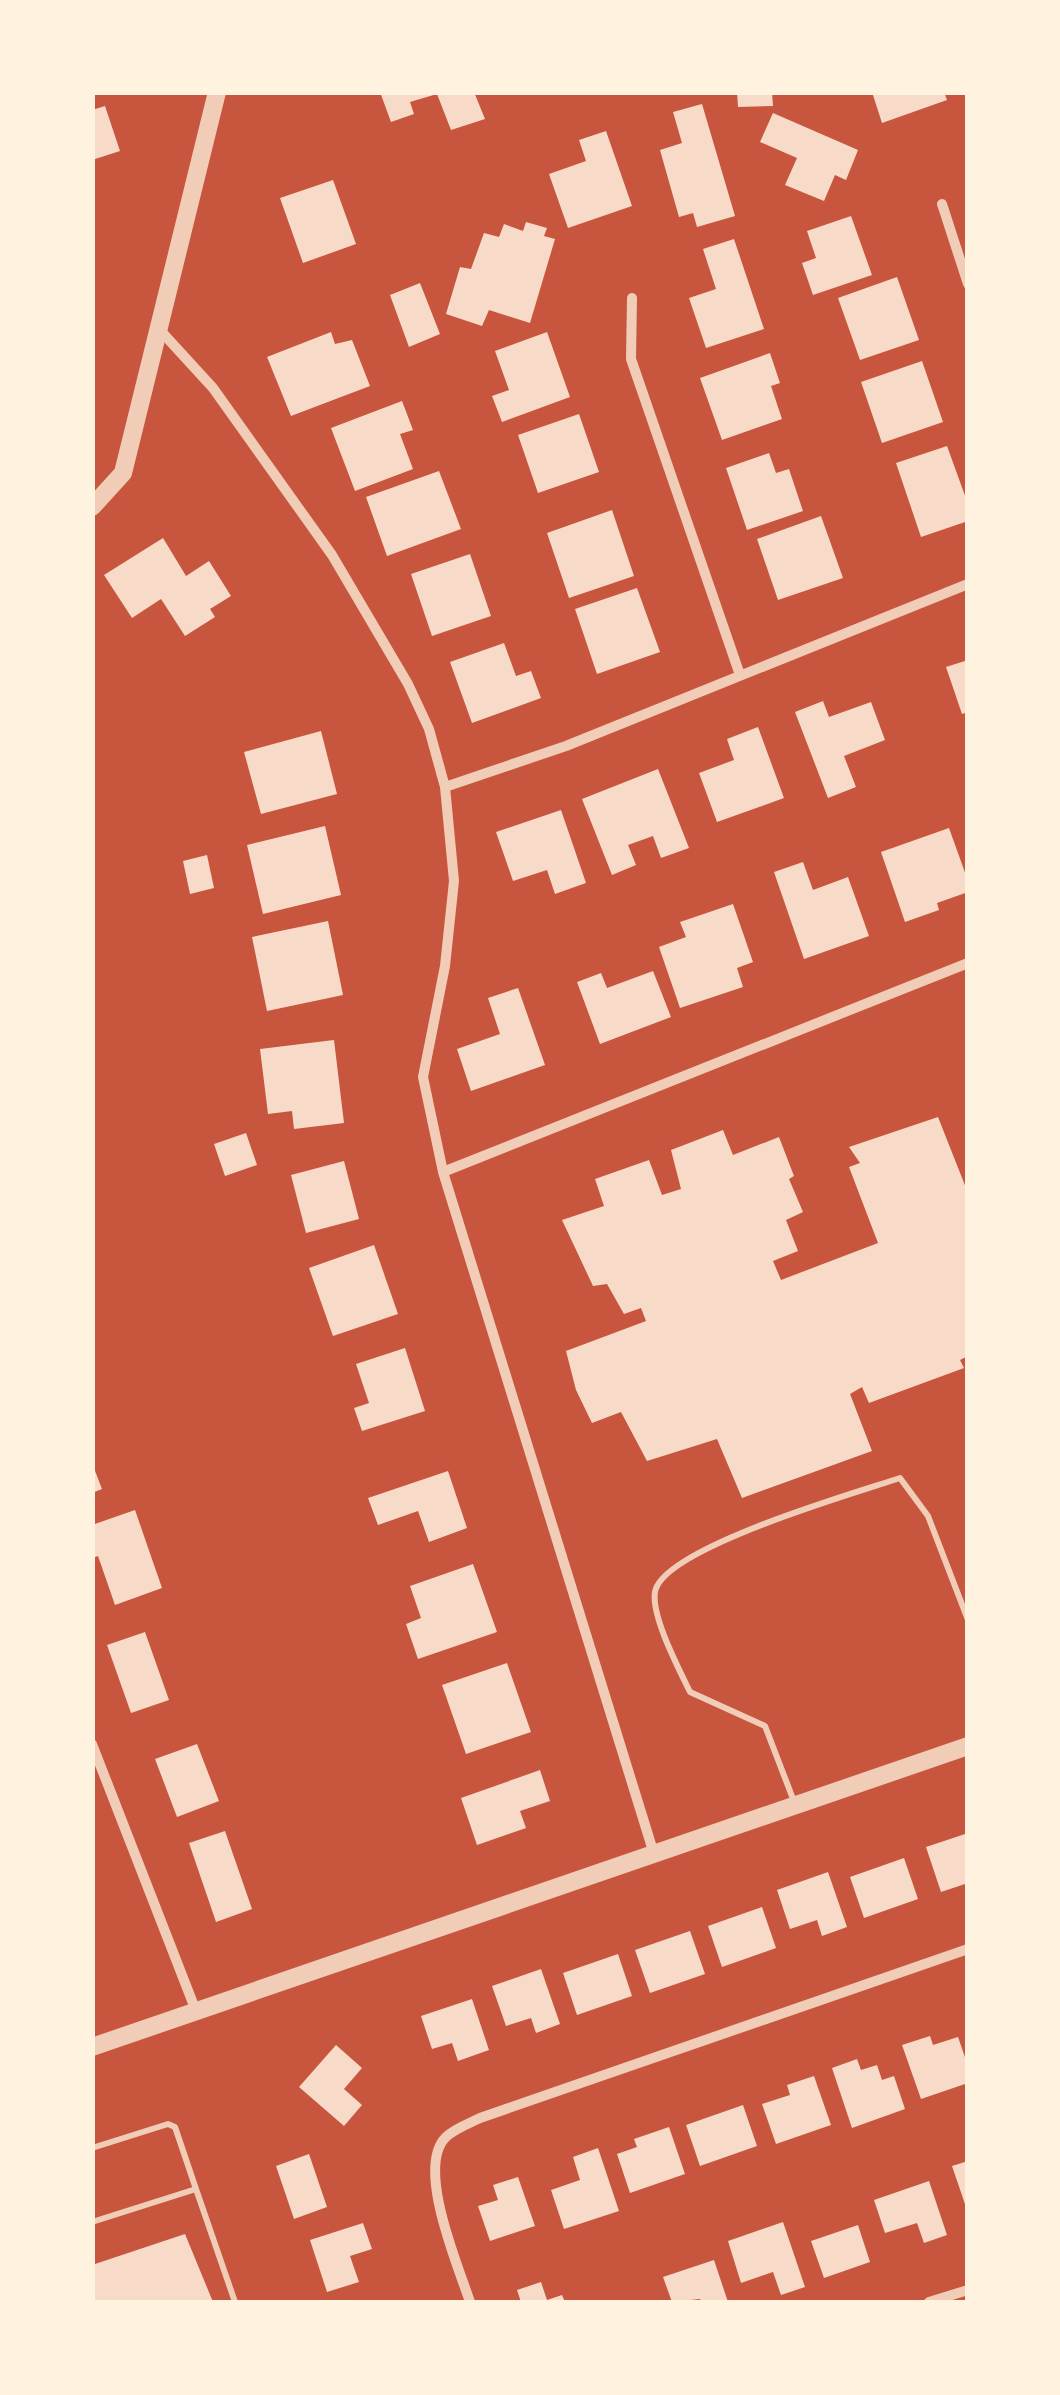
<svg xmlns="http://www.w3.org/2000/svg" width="1060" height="2395" font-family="'Roboto Condensed',sans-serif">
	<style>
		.building { fill: #f7dbc8 }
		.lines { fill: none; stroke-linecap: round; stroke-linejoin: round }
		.service { stroke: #f1ccb7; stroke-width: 6 }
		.minor { stroke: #f1ccb7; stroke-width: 10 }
		.tertiary { stroke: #f1ccb7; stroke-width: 18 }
	</style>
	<rect width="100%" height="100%" fill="#c8553d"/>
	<path class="building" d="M380 92H474L485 119 451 130 437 94 410 102 414 114 391 122Z
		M737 92H772L773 106 738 107Z
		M872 92H944L947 100 882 123Z
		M702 104 735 216 697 227 693 213 679 217 660 150 682 143 673 112Z
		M105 106 120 151 92 160V110Z
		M773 113 858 150 846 180 835 175 824 201 785 185 797 158 760 142Z
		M606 131 632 206 568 228 549 174 586 161 579 140Z
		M333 180 356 244 303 263 280 198Z
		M851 216 872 275 813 295 802 263 816 258 807 231Z
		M526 222 547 228 544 236 555 239 530 323 489 310 482 326 446 314 460 267 471 269 484 233 499 237 504 224 523 231Z
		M734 239 764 329 706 348 689 298 716 289 703 249Z
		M897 277 919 340 860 360 838 298Z
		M420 283 440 334 409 347 390 295Z
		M331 332 335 344 352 340 370 386 291 416 267 357Z
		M547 332 570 397 502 422 492 396 509 390 495 351Z
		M770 353 780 383 771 386 782 419 722 440 700 378Z
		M922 361 943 422 882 443 861 382Z
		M402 401 413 430 400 434 413 469 355 491 331 428Z
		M579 414 599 472 538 493 518 435Z
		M947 446 968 504V521L921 537 896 463Z
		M769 453 776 473 789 469 803 511 747 530 726 468Z
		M439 471 461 529 387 556 366 497Z
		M612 510 634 576 569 598 547 533Z
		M821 516 843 578 778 600 757 539Z
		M163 538 186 576 209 561 231 596 210 609 215 617 185 636 161 599 132 618 104 575Z
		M470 554 491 616 432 636 411 574Z
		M637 588 660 652 597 674 575 609Z
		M504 643 516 676 531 671 541 698 472 723 450 662Z
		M968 660V712L962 714 946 667Z
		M823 701 829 717 871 702 885 740 844 756 856 787 828 798 795 712Z
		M758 727 784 798 717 822 699 773 734 760 727 739Z
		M321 731 337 794 261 814 244 752Z
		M658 769 689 848 661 858 653 836 628 845 636 865 612 875 582 799Z
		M561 810 586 883 555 894 547 870 513 881 496 832Z
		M325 826 341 895 263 914 247 845Z
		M949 828 968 881V892L937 903 939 910 905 922 881 852Z
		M207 855 214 888 190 894 183 861Z
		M803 862 813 890 848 877 869 936 804 959 774 872Z
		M733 904 753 962 737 968 743 987 680 1008 659 947 686 937 680 922Z
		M328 921 343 995 267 1011 252 937Z
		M653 971 671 1017 600 1044 577 982 601 973 607 988Z
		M518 988 545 1065 471 1091 457 1049 500 1034 488 998Z
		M334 1040 344 1123 294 1129 292 1111 268 1114 260 1049Z
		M938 1117 968 1193V1356L960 1360 964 1368 869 1403 862 1387 850 1394 872 1451 742 1498 717 1439 647 1461 621 1412 592 1423 576 1390 566 1351 646 1321 641 1308 624 1314 607 1284 593 1286 562 1220 604 1206 595 1179 649 1160 662 1195 681 1189 671 1150 723 1130 733 1155 779 1137 794 1176 789 1179 803 1212 786 1220 798 1251 773 1261 781 1280 878 1243 849 1167 860 1163 849 1147Z
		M246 1133 257 1165 225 1176 214 1144Z
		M344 1161 359 1219 306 1233 291 1175Z
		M374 1245 398 1314 333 1336 309 1268Z
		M405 1348 425 1411 362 1431 354 1408 369 1403 356 1364Z
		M92 1463 102 1489 92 1493Z
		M448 1471 467 1528 429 1542 418 1511 378 1525 368 1498Z
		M135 1510 162 1588 115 1605 98 1556 92 1558V1525Z
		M473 1564 497 1632 418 1659 406 1624 421 1618 410 1586Z
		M145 1632 169 1700 131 1713 107 1645Z
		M507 1663 531 1732 466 1754 442 1685Z
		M197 1744 219 1801 177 1817 155 1759Z
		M540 1770 550 1801 520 1811 526 1828 477 1845 461 1798Z
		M225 1831 252 1909 216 1922 189 1843Z
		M968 1833V1883L941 1892 926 1847Z
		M904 1858 918 1899 864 1918 850 1877Z
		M828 1872 847 1927 822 1936 817 1920 790 1929 777 1890Z
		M762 1907 776 1948 722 1967 708 1926Z
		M690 1931 705 1974 650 1993 635 1950Z
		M618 1954 632 1996 577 2015 563 1973Z
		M541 1969 560 2024 536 2033 531 2018 506 2026 492 1986Z
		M472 1999 489 2050 458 2061 452 2043 432 2049 421 2016Z
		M930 2036 933 2045 958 2037 968 2066V2083L921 2099 902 2045Z
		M336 2045 362 2068 344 2089 362 2105 344 2126 299 2087Z
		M857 2059 861 2070 877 2065 882 2080 894 2076 905 2109 852 2128 832 2068Z
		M814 2076 831 2125 776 2144 762 2104 790 2095 787 2085Z
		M743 2105 757 2146 700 2166 686 2125Z
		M669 2127 685 2174 630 2193 617 2154 637 2147 634 2139Z
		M598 2148 619 2211 564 2229 551 2190 580 2180 573 2157Z
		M309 2154 327 2207 294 2219 276 2166Z
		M968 2161V2210H967L952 2166Z
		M518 2177 535 2226 490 2241 478 2206 498 2200 493 2185Z
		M929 2181 947 2235 924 2243 917 2223 885 2233 874 2200Z
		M783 2222 805 2287 781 2295 773 2272 741 2283 728 2241Z
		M363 2223 372 2249 350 2256 359 2282 327 2292 310 2240Z
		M858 2225 870 2262 824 2278 811 2241Z
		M185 2234 213 2302H92V2265Z
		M714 2260 728 2302H701L700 2299 672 2302 663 2277Z
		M541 2282 547 2300 562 2295 565 2302H521L517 2290Z"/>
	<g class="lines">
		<path class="service" d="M528 92H531
			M795 1804 765 1726 690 1692C679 1669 651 1616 655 1592 662 1548 856 1493 900 1478L928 1516 968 1620
			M92 2148 168 2124 175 2127 196 2189
			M92 2222 196 2189 235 2302"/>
		<path class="minor" d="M942 204 968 284
			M632 298 631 359 740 675
			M159 329 213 388 332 555 408 684 429 729 445 787 454 881 445 966 423 1077 443 1172 654 1854
			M445 787 566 746 968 584
			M443 1172 968 963
			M92 1744 196 2011
			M470 2302C459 2268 415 2167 446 2137 454 2129 470 2123 480 2118L968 1949
			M929 2302 968 2290"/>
		<path class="tertiary" d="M92 507 123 473 217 92
			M92 2047 968 1746"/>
	</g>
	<rect width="1060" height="2395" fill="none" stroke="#fff3e0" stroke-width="190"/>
</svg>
